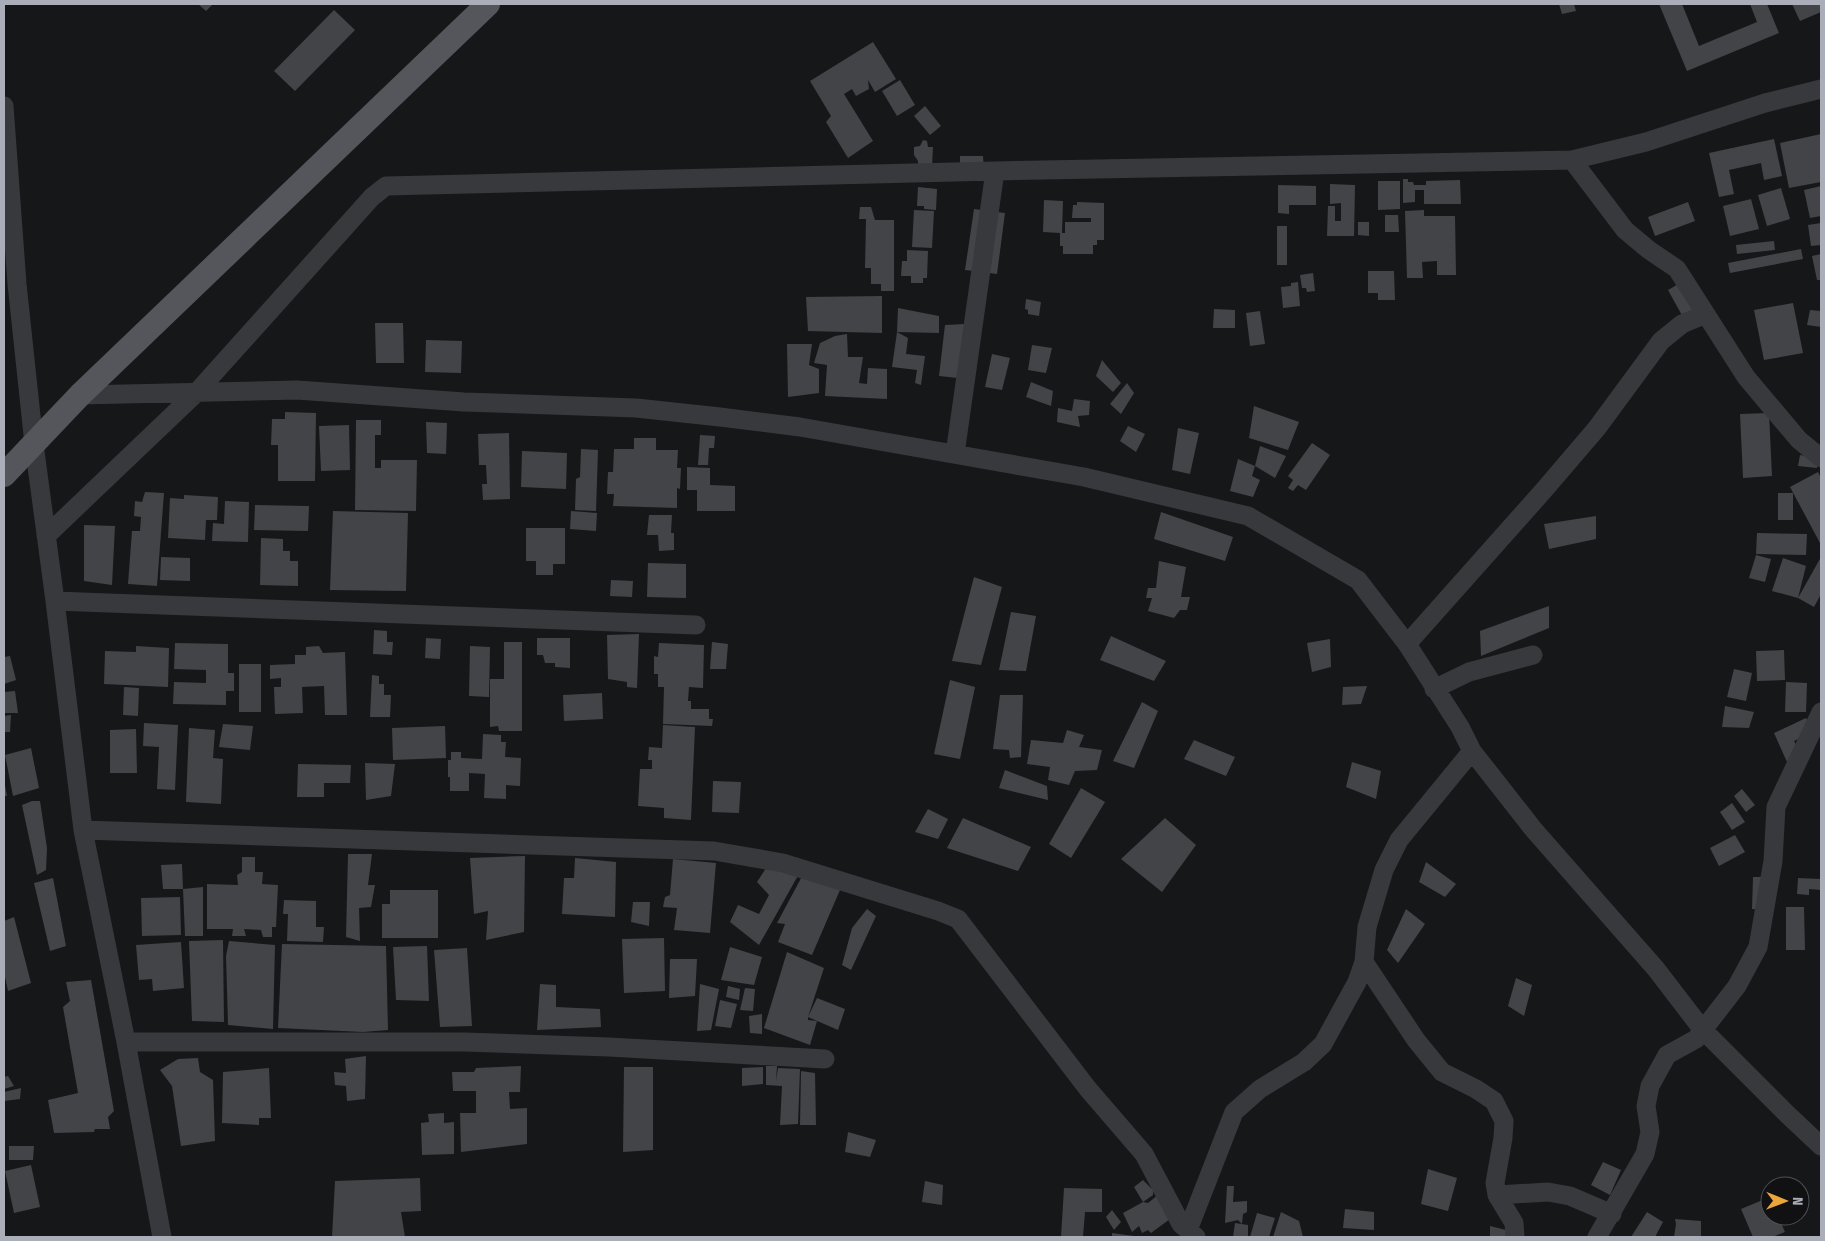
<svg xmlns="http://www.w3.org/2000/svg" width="1825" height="1241" font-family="'Fira Sans Condensed',sans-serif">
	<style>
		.building { fill: #434448 }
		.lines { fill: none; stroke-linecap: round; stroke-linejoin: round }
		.minor { stroke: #38393d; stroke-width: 19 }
		.major { stroke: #54565c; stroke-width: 24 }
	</style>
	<rect width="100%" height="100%" fill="#161718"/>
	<path class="building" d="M198 4H213L206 11Z
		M1559 4H1574L1576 11 1562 14Z
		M1659 4H1682L1699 46 1757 22 1750 4H1767L1779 33 1687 71Z
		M1792 4H1821V12L1800 21Z
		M334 10 355 30 295 91 274 71Z
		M873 42 896 79 875 92 868 80 869 89 856 96 852 89 844 94 873 141 848 158 826 122 831 116 810 81Z
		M900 80 915 105 897 116 882 91Z
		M925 106 941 126 930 135 914 116Z
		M1821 134V182L1789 188 1780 143Z
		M1774 139 1782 176 1764 180 1761 163 1729 170 1734 194 1719 197 1709 153Z
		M923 140 927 141 928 147H933L932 167H918V161L914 155V147L920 146Z
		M960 156H983L984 170H960Z
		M1403 179H1408V182H1413L1414 185H1426V181L1460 180 1461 204H1424V190H1415V202L1403 203Z
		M1378 181H1400V209L1378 210Z
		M1330 184 1355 185 1354 236H1327L1328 206H1335V221H1341V203L1330 204Z
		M1278 185 1316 186V205H1289V214L1278 213Z
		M1821 186V216L1810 218 1804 190Z
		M918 187 937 189 936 210 924 209V206H917Z
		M1781 188 1790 219 1767 226 1758 195Z
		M1751 199 1759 229 1730 236 1723 206Z
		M1044 200 1063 201 1062 233H1065V222H1091V218H1072L1073 205H1077V202L1104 203V240H1097V245H1093V254H1063V246H1060V233L1043 232Z
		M1688 202 1695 221 1655 236 1648 217Z
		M860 207H871L875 220H894V291H881V284H871V268H865L866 219H859Z
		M974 209 1005 213 997 274 965 270Z
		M914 210 934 211 932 248 912 247Z
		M1424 210V216H1455L1456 275H1437V261L1422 262 1423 278H1407L1405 211Z
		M1385 215H1398L1399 232H1385Z
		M1358 222H1369V236L1358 235Z
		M1821 223V245L1811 246 1808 225Z
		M1277 226H1287V265H1277Z
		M1774 241 1775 250 1737 254 1736 245Z
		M1801 249 1803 259 1730 273 1728 263Z
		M907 250 928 251 927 278H923V283H911V276H901L902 261H907Z
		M1821 254V280H1817L1812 256Z
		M1368 271H1394L1395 300H1378V293H1368Z
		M1313 273 1315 291 1307 292 1306 288H1302L1300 275Z
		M1298 282 1300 306 1283 308 1281 287 1291 286V283Z
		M1682 282 1699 310 1684 319 1668 290Z
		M882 296V333L808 331 806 297Z
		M1026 299 1041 302 1039 316 1028 314V310L1025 309Z
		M1793 303 1803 353 1764 360 1754 310Z
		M898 308 939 316V333L897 332Z
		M1214 309 1235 310V328H1213Z
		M1810 310 1821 311V327L1807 325Z
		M1260 311 1265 344 1250 346 1246 313Z
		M375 323H403L404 363H376Z
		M965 324 958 378 939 376 945 325Z
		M897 332 908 338 906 354 925 356 921 385 915 383 917 370 892 367Z
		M847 334 848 357H863L859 383 867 384 868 368 887 369V399L825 396 827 365 814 363 820 343 835 336Z
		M426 340 462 341 461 373 425 372Z
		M787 344H812L809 365 819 369V393L788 397Z
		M1032 345 1052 348 1046 373 1028 370Z
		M992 354 1010 358 1002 390 985 387Z
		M1102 360 1121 383 1113 392 1096 376Z
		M1031 382 1053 391 1051 406 1026 397Z
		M1127 383 1134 393 1121 414 1110 404Z
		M1074 399 1090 401 1089 415 1078 416 1080 427 1057 422 1058 408 1072 411Z
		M1254 406 1299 422 1288 450 1249 438Z
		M285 412 316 413 315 481H278V445H271L272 419H285Z
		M1769 413 1772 476 1743 478 1740 414Z
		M356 420H381V435H375V468H381V460H417L416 511 355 510Z
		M426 422 447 423 446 454 427 453Z
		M349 425 350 470 321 471 319 426Z
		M1128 426 1145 434 1136 452 1120 441Z
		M1178 428 1199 433 1190 474 1172 470Z
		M509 433 510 499 483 500 482 484H487L486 465H479L478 434Z
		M700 435 715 436 714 448H709L708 465H698Z
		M634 438H656V450H678L677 468H681L680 489 677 488V508L613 506 614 494H607L608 472H613L614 449H634Z
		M1312 443 1330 455 1306 490 1298 485 1293 491 1288 488 1293 480 1288 476Z
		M1260 446 1286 456 1275 478 1255 466Z
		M581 449 598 450 596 511 575 510 576 479 580 477Z
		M522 451 567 453 566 489 521 487Z
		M1800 455 1818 458 1817 468 1798 466Z
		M1238 459 1255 466 1252 476 1260 480 1253 497 1230 491Z
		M687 467 710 468V485L735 486V511H697V490H687Z
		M1818 472 1821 478V542L1820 543 1790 487Z
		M145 492 164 493 157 586 128 584 132 531H140L141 517 134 516 135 501 142 502Z
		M1778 493H1793V520H1778Z
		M184 495 218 497 217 520H206L205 540 168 538 170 498 184 499Z
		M225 501 249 502 248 542 212 541 213 523 224 524Z
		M255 505 309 506 308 531 254 530Z
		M333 511 408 513 406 591 330 590Z
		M571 511 597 513 596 531 570 529Z
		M1161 512 1233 537 1225 561 1154 539Z
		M649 515H672L671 533H674V550L659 551 658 535H647Z
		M1596 516V539L1549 549 1544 524Z
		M84 525 115 526 112 585 84 581Z
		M526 528H565V564H553V575H536V561H526Z
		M1757 533 1807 534 1806 555 1756 554Z
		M261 538 283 539V551H290V561H298V586L260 585Z
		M1756 555 1771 559 1765 582 1749 578Z
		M161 557 190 558V581L160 580Z
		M1821 557V594L1814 607 1798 598Z
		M1783 558 1806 566 1798 598 1772 591Z
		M1159 561 1186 567 1181 597H1190L1187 610H1180L1174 618 1148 611 1152 598H1146L1148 588H1156Z
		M648 563 686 564V598L647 597Z
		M974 577 1002 587 981 665 952 661Z
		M611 580 633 581 632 597 610 596Z
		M1549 606V628L1481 656 1480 631Z
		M1011 612 1036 616 1026 671 999 670Z
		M374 630 387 631V642H393L392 655 373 654Z
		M639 634 637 688 627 687V682L608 679 607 635Z
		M1111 636 1166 661 1154 681 1100 660Z
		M426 638 441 639 440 659 425 658Z
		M537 638H570V668L555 667V663H545L543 655H537Z
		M1330 639 1331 667 1312 672 1307 643Z
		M504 642H522V731H499L498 726 490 727V679H504Z
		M712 642 728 644 726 669H710Z
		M175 643 228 644V673H234V691H226V705L173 704 174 682 206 683V670L174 669Z
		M659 643 704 645 703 688 689 687 688 701H691V709H709V719H713L712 726 663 724 664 687H658V674H654V656L658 657Z
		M136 646 169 648 168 687 104 684 105 651 136 652Z
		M319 646 323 653 345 652 347 715H325L324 686 302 687 303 713 275 714 274 687H281V678L270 679V665L295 664V655H306V647Z
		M470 646 490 647 489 697 469 696Z
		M1784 650 1785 680 1757 681 1756 651Z
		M10 656 16 680 4 684V657Z
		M239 664H261V712H239Z
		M1734 669 1752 673 1746 701 1727 697Z
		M372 675 379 676V684H384V695H391L390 717H370Z
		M950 680 975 687 960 759 934 754Z
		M1786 682 1807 683 1806 712H1785Z
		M1367 686 1361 704 1342 705 1343 687Z
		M124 687 139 688 138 716 123 715Z
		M15 691 18 713H4V692Z
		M602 693 603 719 564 721 563 695Z
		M1000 695H1023L1021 757 1010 758 1009 750 993 749Z
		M1142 702 1158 711 1134 768 1113 761Z
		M1725 706 1754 712 1749 728 1722 727Z
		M11 715 10 732H4V716Z
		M1806 718 1813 732 1794 741 1801 755 1787 762 1774 733Z
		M144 723 178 725 175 790 157 789 159 747 143 746Z
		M223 724 253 726 250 750 219 747Z
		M663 725 695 727 691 820 664 818V808L638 806 640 769H652V760H648L649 747 662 748Z
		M445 726 446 758 393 760 392 728Z
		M189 728 215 730 213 758 223 759 221 804 186 802Z
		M136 729 137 773H110V730Z
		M1067 730 1084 735 1079 747 1102 750 1097 770 1075 771 1069 785 1048 780 1050 767 1027 764 1031 740 1063 743Z
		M483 734 501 735V742H506L505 757 521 758 520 786 506 785V799L484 798 485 774 469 773V791H450V777H448V760H451V752H461V758L482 759Z
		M1194 740 1235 757 1226 776 1184 759Z
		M31 748 39 788 13 796 5 755Z
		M1352 762 1381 771 1376 799 1346 787Z
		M365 763 395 764 391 796 366 800Z
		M298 764 351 765 350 783H324V797H297Z
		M1005 770 1047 786 1048 800 999 788Z
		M4 780 7 796H4Z
		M713 781 741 782 739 813 712 812Z
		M1081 788 1105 802 1071 858 1049 844Z
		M1742 789 1755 805 1746 812 1734 796Z
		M32 801H40L47 848 46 870 37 875 22 805Z
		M1732 803 1745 822 1732 830 1720 812Z
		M928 809 948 819 938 839 915 832Z
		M963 818 1031 847 1018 871 947 848Z
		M1165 818 1196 845 1162 892 1121 859Z
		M1735 835 1745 852 1719 866 1710 848Z
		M348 854H372L368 885H375L371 907 359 908 360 941 346 937Z
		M525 856 524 932 486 940 488 911 474 914 470 858Z
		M242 857H255V872H263L262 884 278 885 276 927H272V937H263L261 930 244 929 246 936H232L233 929H207V884L238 885 237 875 242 872Z
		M575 858 616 862 615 917 562 914 564 878H574Z
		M673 859 716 863 710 933 674 930 677 908 663 907 665 897 670 895Z
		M772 859 800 872 759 945 730 922 738 905 759 914 769 895 757 882Z
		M1426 862 1456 884 1445 897 1419 882Z
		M182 864 183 889H163L161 865Z
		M806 869 840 890 812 955 778 942 785 924 777 923Z
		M1753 877H1773V910L1752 909Z
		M53 878 66 946 50 951 34 883Z
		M1798 878 1821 879V890L1809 889V895L1797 894Z
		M203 887V936H185L183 889Z
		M390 890H438V938H382V904H390Z
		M180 897 181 935 142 936 141 898Z
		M284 900 316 901V927H324L323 942 287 941 288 914H283Z
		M633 902H650L649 926 631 922Z
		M1786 907H1804L1805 950H1786Z
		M867 909 876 916 851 970 842 965 852 928Z
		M1406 909 1425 924 1398 963 1387 950Z
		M14 917 31 983 8 991 4 972V921Z
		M664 938 665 991 624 993 622 939Z
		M223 940 224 1022 192 1021 189 941Z
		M229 941 275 945 273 1029 228 1025 226 956Z
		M181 942 184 988 153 991 152 979 139 980 136 945Z
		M282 944 386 946 388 1030 363 1032 278 1028Z
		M427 946 429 1001 396 1000 393 947Z
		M730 947 762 957 754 985 721 980Z
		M467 948 472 1026 440 1027 434 950Z
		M787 952 824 968 808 1017 817 998 845 1009 838 1030 808 1017V1020L817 1021 810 1045 764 1028Z
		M670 959H697L695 996 669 998Z
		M1516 978 1532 985 1524 1016 1508 1006Z
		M91 980 114 1111 108 1117 110 1129H95L94 1132 54 1133 48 1100 78 1093 63 1007 70 1001 66 982Z
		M540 984 556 985V1007L600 1009 601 1027 537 1030Z
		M700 984 719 989 711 1030 697 1031Z
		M728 986 740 989 739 1000 726 997Z
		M745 988 755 989 753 1011 740 1010Z
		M720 1000 737 1004 731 1028 715 1026Z
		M762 1014V1034L750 1033 749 1016Z
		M366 1056 365 1099 347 1101 346 1086 335 1085 334 1072 346 1073 345 1059Z
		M198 1058 200 1072 213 1080 215 1141 181 1146 172 1086 160 1070 178 1059Z
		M521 1066 520 1092H509L510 1109 527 1108V1144L461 1152 460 1113H476V1091H453L452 1072H474L476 1068Z
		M766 1066H777L776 1081 778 1068 800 1069 798 1124 780 1125 782 1086 766 1085Z
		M624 1067H653V1150L623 1152Z
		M763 1067V1084L742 1086V1068Z
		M269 1068 271 1118H259V1125L222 1123 223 1072Z
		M801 1071 815 1073 816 1125H800Z
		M8 1076 14 1086 4 1089V1077Z
		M21 1088 20 1099 4 1101V1092Z
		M444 1113V1123L454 1122V1154L422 1155 421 1123 429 1122 428 1114Z
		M848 1132 876 1140 870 1157 845 1152Z
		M9 1146H34L33 1160H9Z
		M1603 1162 1621 1170 1610 1195 1591 1185Z
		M31 1165 40 1207 14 1213 5 1171Z
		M1428 1169 1457 1178 1448 1211 1421 1204Z
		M420 1178 421 1211 401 1212 405 1237H332L335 1181Z
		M1143 1180 1153 1190V1195L1143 1202 1134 1187Z
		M925 1181 943 1185 942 1205 922 1202Z
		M1227 1186H1234L1233 1202 1247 1201V1212L1243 1214 1242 1224 1238 1220 1225 1223Z
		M1064 1188 1102 1189V1212H1085L1083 1237H1061Z
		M1163 1191 1170 1219 1151 1233 1148 1230 1142 1233 1139 1226 1132 1232 1123 1213 1143 1202 1148 1203Z
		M1770 1197V1216H1778L1785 1232 1772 1237H1753L1741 1209Z
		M1345 1209 1374 1212V1230L1343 1228Z
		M1112 1210 1121 1222 1114 1230 1106 1217Z
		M1281 1212 1299 1221 1303 1237H1273Z
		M1647 1212 1663 1222 1655 1237H1631Z
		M1257 1213 1275 1218 1269 1237H1250Z
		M1675 1219 1701 1221V1237H1674L1676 1224Z
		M1235 1223 1248 1225V1237H1233Z
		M1490 1226 1510 1231V1237H1490Z
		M1112 1233 1134 1236V1237H1112Z"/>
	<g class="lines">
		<path class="minor" d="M4 106 17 284 34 444 55 601 83 830 126 1042 162 1237
			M1572 160 1625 230 1649 250 1677 269 1746 377 1799 440 1821 458
			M80 395 297 390 464 402 636 408 720 417 800 427 1084 477 1248 516 1358 580 1407 644 1460 727 1472 751 1534 830 1656 969 1702 1029 1787 1114 1821 1146
			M955 454 995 171
			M46 536 196 393 372 197 386 186 995 171 1572 160 1646 142 1765 103 1821 89
			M55 601 696 625
			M1407 644 1544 490 1597 428 1661 341 1682 324 1706 314
			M1434 689 1469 672 1533 655
			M83 830 714 851 783 863 938 911 958 919 1088 1089 1144 1154 1181 1224 1196 1237
			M1364 962 1416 1040 1442 1072 1476 1089 1494 1101 1504 1121 1503 1138 1495 1183 1497 1195 1514 1223 1515 1237
			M126 1042H464L609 1047 825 1059
			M1497 1195 1548 1192 1570 1196 1612 1214
			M1188 1230 1234 1112 1260 1089 1304 1062 1323 1044 1357 982 1364 962 1367 927 1384 870 1399 840 1472 751
			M1597 1237 1645 1154 1650 1132 1646 1106 1650 1086 1667 1055 1696 1039 1737 986 1758 947 1773 861 1776 807 1821 712"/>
		<path class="major" d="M4 475 80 395 488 4"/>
	</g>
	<rect width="1825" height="1241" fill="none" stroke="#a9aeb8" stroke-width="10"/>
	<g transform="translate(1785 1201) rotate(91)"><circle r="24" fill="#111113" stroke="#4e5055"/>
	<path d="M0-4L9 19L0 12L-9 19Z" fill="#eaa63d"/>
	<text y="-8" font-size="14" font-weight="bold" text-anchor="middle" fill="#a9aeb8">N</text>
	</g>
</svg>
